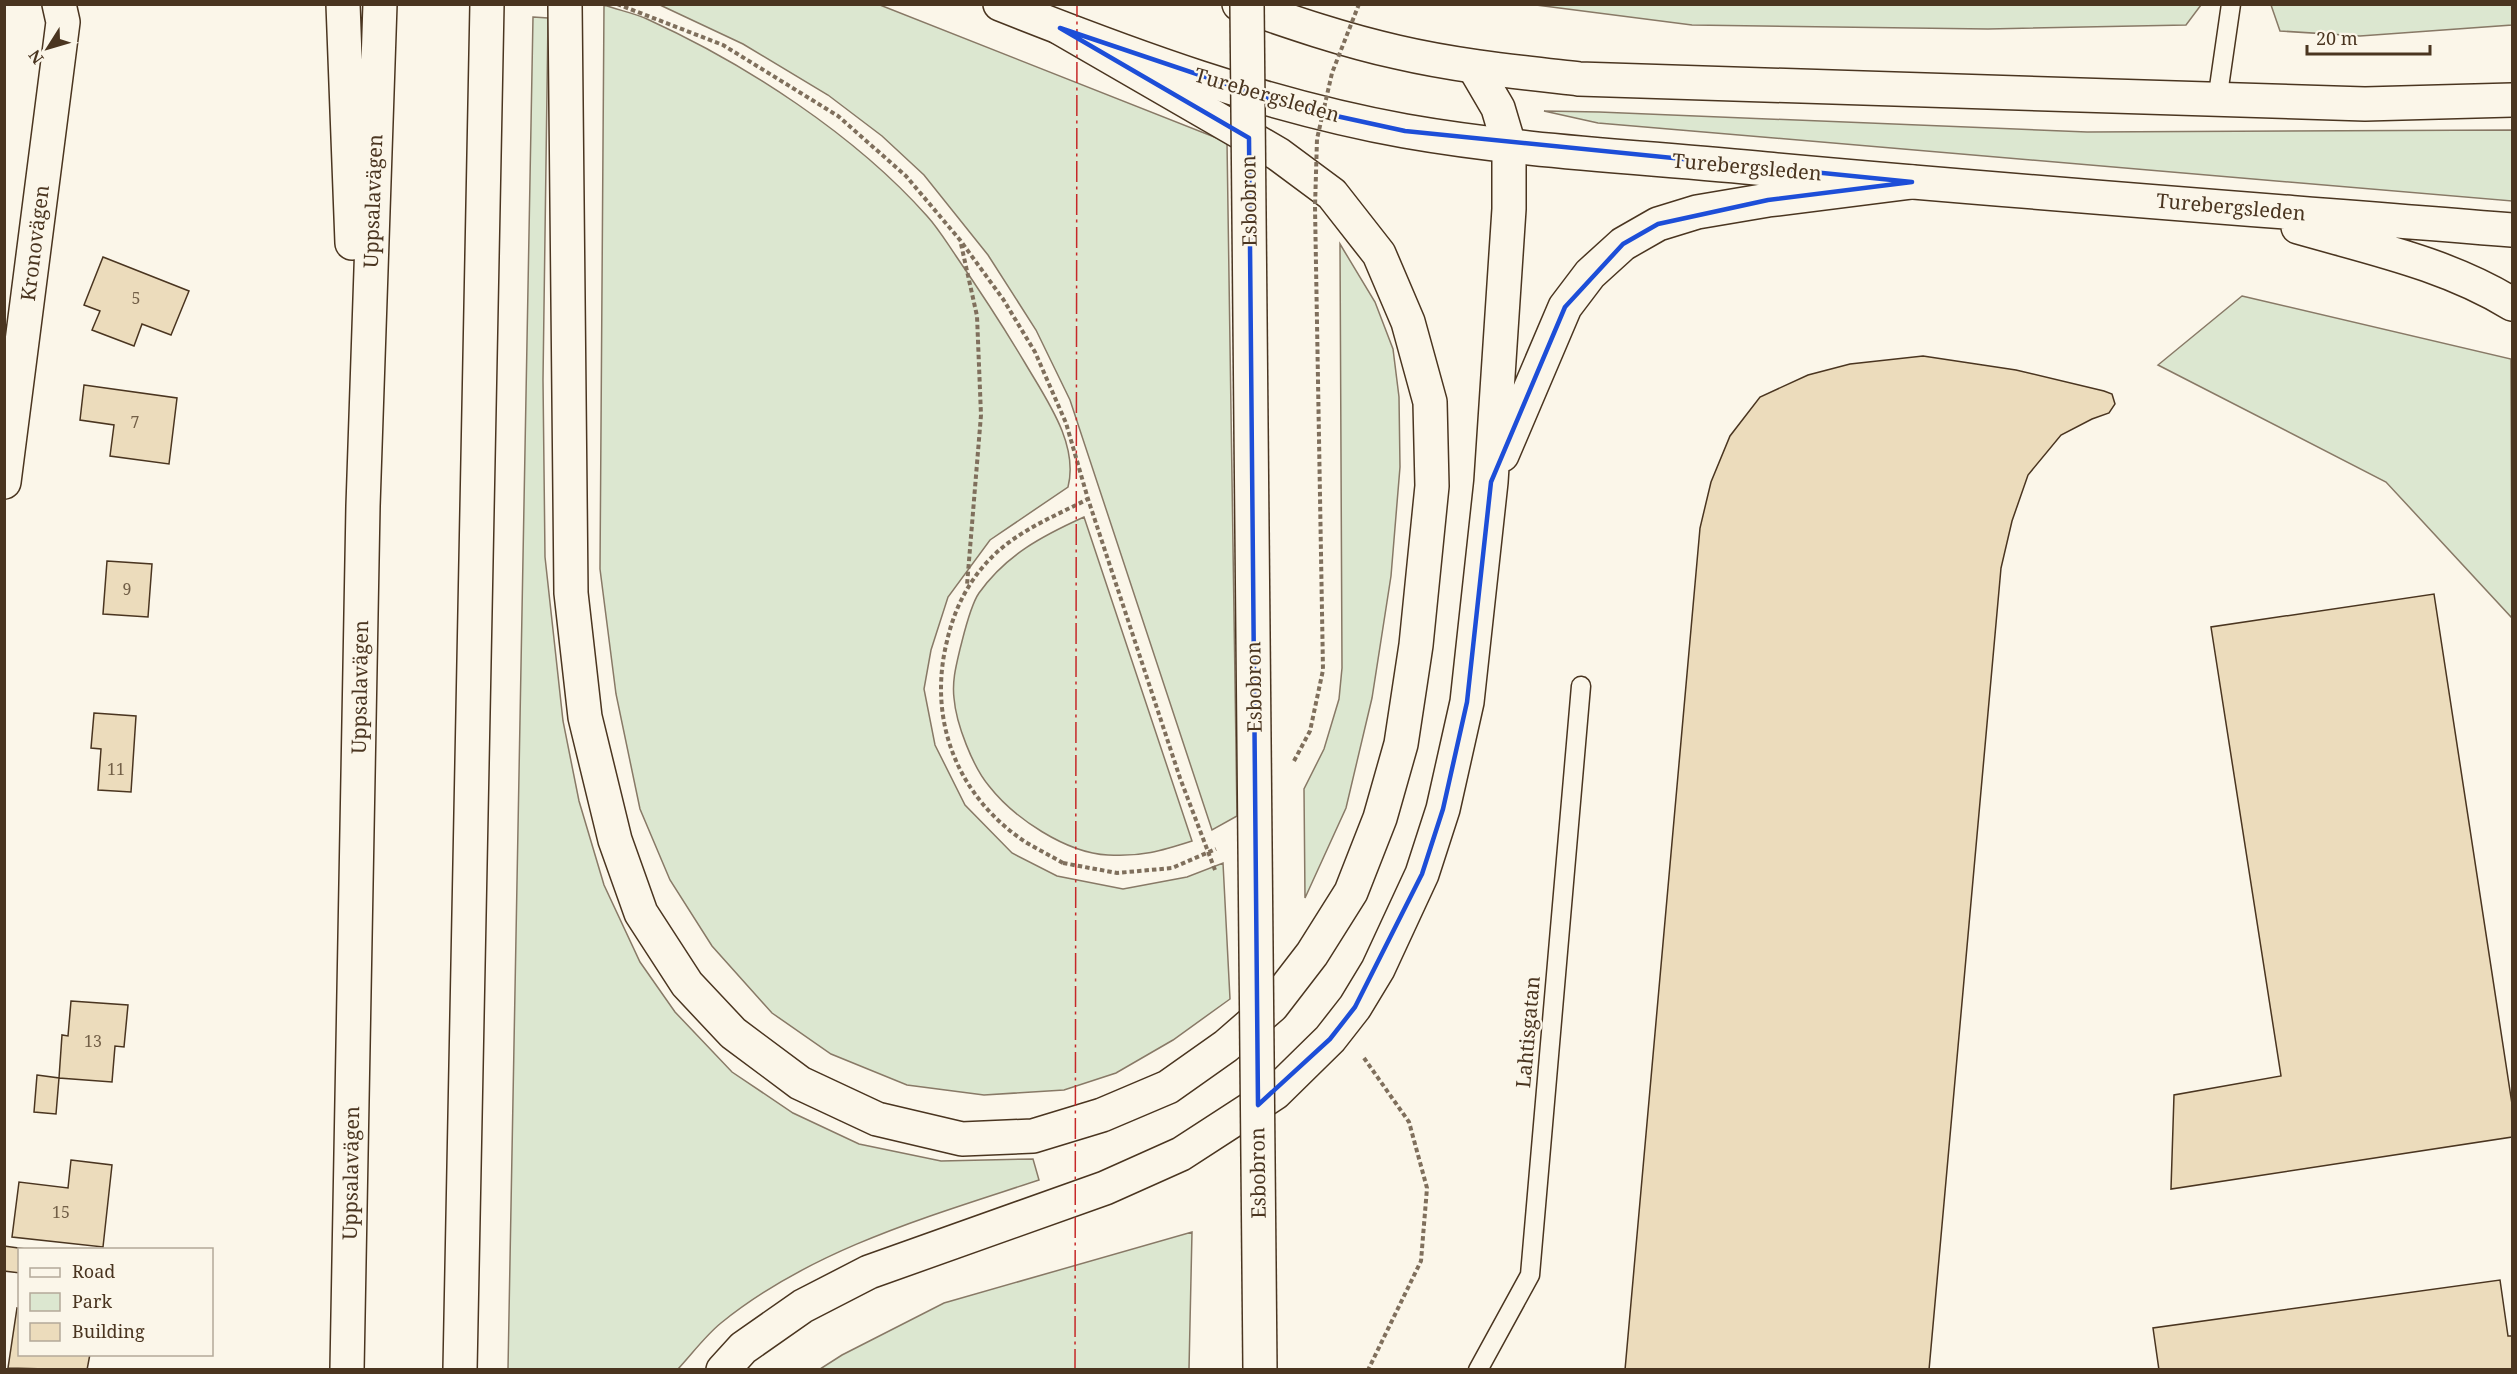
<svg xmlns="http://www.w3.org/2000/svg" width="2517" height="1374" font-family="'Noto Serif',serif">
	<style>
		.green { fill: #dce7d0; stroke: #887966; stroke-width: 1.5 }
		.building { fill: #ecdcbc; stroke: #4a3520; stroke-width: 1.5 }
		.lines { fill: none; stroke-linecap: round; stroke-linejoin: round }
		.service-casing { stroke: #4a3520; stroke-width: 21 }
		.minor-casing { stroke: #4a3520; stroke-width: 36 }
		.secondary-casing { stroke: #4a3520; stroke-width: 36 }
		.motorway-casing { stroke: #4a3520; stroke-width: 36 }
		.path { stroke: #7f6f5c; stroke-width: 4; stroke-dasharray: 4.5 3; stroke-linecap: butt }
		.service { stroke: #fbf6e9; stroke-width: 18 }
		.minor { stroke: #fbf6e9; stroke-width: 33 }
		.secondary { stroke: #fbf6e9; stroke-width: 33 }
		.motorway { stroke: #fbf6e9; stroke-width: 33 }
		.tertiary-bridge-casing { stroke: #4a3520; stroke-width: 36; stroke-linecap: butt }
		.path-bridge { stroke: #7f6f5c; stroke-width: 4; stroke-dasharray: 4.5 3; stroke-linecap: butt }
		.tertiary-bridge { stroke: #fbf6e9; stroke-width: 33 }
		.power { stroke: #c62828; stroke-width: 1.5; stroke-dasharray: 21 4.5 3 4.5; stroke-linecap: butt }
		.marked { fill: none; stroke: #1d4ed8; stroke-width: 4.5; stroke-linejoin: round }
		.labels { text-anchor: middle; stroke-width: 4.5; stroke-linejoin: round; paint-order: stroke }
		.number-label { font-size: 16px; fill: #725f47 }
		.street-label { font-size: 20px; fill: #4a3520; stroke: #fbf6e9 }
	</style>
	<rect width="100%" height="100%" fill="#fbf6e9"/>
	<path class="green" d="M604 5C618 10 634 13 647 19 746 64 855 135 927 216 938 228 947 243 956 256 980 291 1003 326 1025 363 1046 399 1079 444 1068 487L990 540 948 597 931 650 924 689 935 745 965 805 1012 853 1057 876 1123 889 1187 877 1223 863 1230 999 1173 1040 1116 1073 1064 1090 984 1095 907 1085 831 1054 772 1013 712 946 670 880 640 809 616 694 600 569Z
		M660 5H880L1227 142 1237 816 1212 830 1070 400 1036 330 988 255 924 175 882 136 828 95 743 44Z
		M1536 5 2201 4V5L2186 25 1988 29 1692 25Z
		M2271 5H2512V25L2360 36 2280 31Z
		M533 17 548 18 543 380 545 557 563 721 579 801 604 885 640 962 675 1012 732 1072 793 1113 859 1144 941 1161 1033 1159 1039 1180C930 1216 812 1249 721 1323 705 1336 692 1354 678 1369H508Z
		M1544 111 1599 112 2087 132 2512 130V201L1598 123Z
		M1340 244 1375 302 1393 349 1399 397 1400 467 1391 576 1372 698 1346 808 1305 898 1304 789 1324 749 1339 699 1342 668Z
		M2242 296 2511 359 2512 618 2386 482 2158 365Z
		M1084 517 1192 841C1161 851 1141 857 1108 855 1066 853 1014 818 989 786 973 767 956 724 954 698 952 681 956 666 960 649 964 634 970 606 979 593 1006 555 1042 536 1084 517Z
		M1192 1232 1189 1369H820L842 1355 944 1303Z"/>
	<path class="building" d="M103 257 189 291 171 335 142 324 134 346 92 330 100 311 84 305Z
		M1923 356 2016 370 2104 391 2112 394 2115 404 2109 413 2092 419 2061 435 2028 475 2012 521 2001 568 1929 1370H1625L1700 528 1711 482 1730 436 1760 397 1808 375 1850 364Z
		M84 385 177 398 169 464 110 456 114 425 80 420Z
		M107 561 152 564 148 617 103 614Z
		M2434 594 2512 1104V1137L2171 1189 2174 1095 2281 1076 2211 627Z
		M94 713 136 716 131 792 98 790 101 749 91 748Z
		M71 1001 128 1005 124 1047 115 1046 112 1082 59 1078 62 1035 68 1036Z
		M37 1075 59 1078 56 1114 34 1112Z
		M71 1160 112 1165 103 1247 12 1237 19 1182 68 1188Z
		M4 1246 33 1250H20V1273L4 1271Z
		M2500 1280 2508 1336H2512V1370H2159L2153 1328Z
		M17 1308 20 1309V1354H90L87 1370 8 1368Z"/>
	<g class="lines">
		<g class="service-casing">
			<path id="service" d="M2217 101 2231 4
				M1478 1370 1530 1275 1581 686"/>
		</g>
		<g class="minor-casing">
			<path id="minor" d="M4 482 63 22 59 4"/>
		</g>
		<g class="secondary-casing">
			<path id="secondary" d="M1000 4C1131 56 1266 106 1405 131 1524 152 1646 157 1766 169 2015 192 2264 210 2512 230
				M1239 4C1291 22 1343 40 1397 52 1457 66 1518 72 1579 79L2365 104 2512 100
				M2298 227C2371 248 2447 264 2512 304"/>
		</g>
		<g class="motorway-casing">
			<path id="motorway" d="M343 4 352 243
				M565 4 571 593 585 717 615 840 641 913 687 984 733 1033 800 1083 877 1119 962 1139 1033 1136 1102 1115 1168 1087 1226 1046 1272 1006 1312 954 1351 892 1380 818 1401 744 1416 645 1432 486 1430 402 1408 322 1379 254 1332 194 1278 154 1060 28
				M1502 455 1565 307 1590 274 1623 244 1658 224 1697 212 1768 200 1912 182
				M347 1370 363 506 380 4
				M460 1370 487 4
				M723 1370 743 1348 803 1306 869 1272 1105 1188 1181 1154 1275 1093 1330 1039 1355 1007 1378 969 1422 874 1443 809 1467 702 1491 482 1509 209V145L1498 108 1474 67"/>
		</g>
		<path class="path" d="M617 4 723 45 838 116 906 176 960 240 1003 299 1035 352 1066 423 1088 499 1180 778 1215 870
			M961 244 977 316 981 415 967 585
			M1063 863C1051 856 1039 850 1027 843 958 798 927 721 947 641 954 610 968 581 991 558 1017 531 1055 516 1088 499
			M1364 1058 1409 1122 1427 1188 1421 1261 1368 1370"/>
		<use href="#service" class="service"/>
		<use href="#minor" class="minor"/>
		<use href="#secondary" class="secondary"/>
		<use href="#motorway" class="motorway"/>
		<g class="tertiary-bridge-casing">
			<path id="tertiary-bridge" d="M1247 4 1260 1370"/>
		</g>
		<path class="path-bridge" d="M1294 761 1310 731 1323 670 1315 207 1317 139 1332 73 1359 4
			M1063 863 1117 873 1172 868 1216 849"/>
		<use href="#tertiary-bridge" class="tertiary-bridge"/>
		<path class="power" d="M1075 1370 1077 4"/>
	</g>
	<path class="marked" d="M1060 28 1295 107 1405 131 1912 182 1768 200 1658 224 1623 244 1565 307 1491 482 1467 702 1443 809 1422 874 1355 1007 1330 1039 1258 1105 1249 138Z"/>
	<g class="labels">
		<g class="number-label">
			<text x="136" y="304">5</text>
			<text x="135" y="428">7</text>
			<text x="127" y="595">9</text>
			<text x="116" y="775">11</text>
			<text x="93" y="1047">13</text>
			<text x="61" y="1218">15</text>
		</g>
		<g class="street-label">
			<text transform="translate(1267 95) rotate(16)" y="7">Turebergsleden</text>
			<text transform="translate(1747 167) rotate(5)" y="7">Turebergsleden</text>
			<text transform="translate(373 201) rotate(-88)" y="7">Uppsalavägen</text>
			<text transform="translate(1249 201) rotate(-91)" y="7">Esbobron</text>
			<text transform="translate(2231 207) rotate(5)" y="7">Turebergsleden</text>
			<text transform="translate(35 243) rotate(-83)" y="7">Kronovägen</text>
			<text transform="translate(360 687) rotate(-89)" y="7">Uppsalavägen</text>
			<text transform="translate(1254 687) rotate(-91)" y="7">Esbobron</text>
			<text transform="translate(1528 1032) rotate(-85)" y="7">Lahtisgatan</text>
			<text transform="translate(351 1173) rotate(-89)" y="7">Uppsalavägen</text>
			<text transform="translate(1258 1173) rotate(-91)" y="7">Esbobron</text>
		</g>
	</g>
	<rect width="2517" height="1374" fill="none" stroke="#4a3520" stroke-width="12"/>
	<rect x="18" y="1248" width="195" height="108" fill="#fbf6e9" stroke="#b4a999" stroke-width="1.5"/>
	<rect x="30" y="1268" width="30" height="9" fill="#fbf6e9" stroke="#b4a999" stroke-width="1.5"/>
	<text x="72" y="1278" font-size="18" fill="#4a3520">Road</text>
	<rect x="30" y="1293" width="30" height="18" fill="#dce7d0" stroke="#b4a999" stroke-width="1.5"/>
	<text x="72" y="1308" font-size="18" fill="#4a3520">Park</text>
	<rect x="30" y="1323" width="30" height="18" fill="#ecdcbc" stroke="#b4a999" stroke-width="1.5"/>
	<text x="72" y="1338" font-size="18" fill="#4a3520">Building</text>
	<g transform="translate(48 48) rotate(233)" stroke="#fbf6e9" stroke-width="4.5" paint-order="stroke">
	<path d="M0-4.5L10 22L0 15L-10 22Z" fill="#4a3520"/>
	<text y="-9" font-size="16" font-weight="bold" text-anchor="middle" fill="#4a3520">N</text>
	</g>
	<path d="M2307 45v9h123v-9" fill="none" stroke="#4a3520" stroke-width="3"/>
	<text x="2316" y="45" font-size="18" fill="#4a3520" stroke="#fbf6e9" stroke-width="4.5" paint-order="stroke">20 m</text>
</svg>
